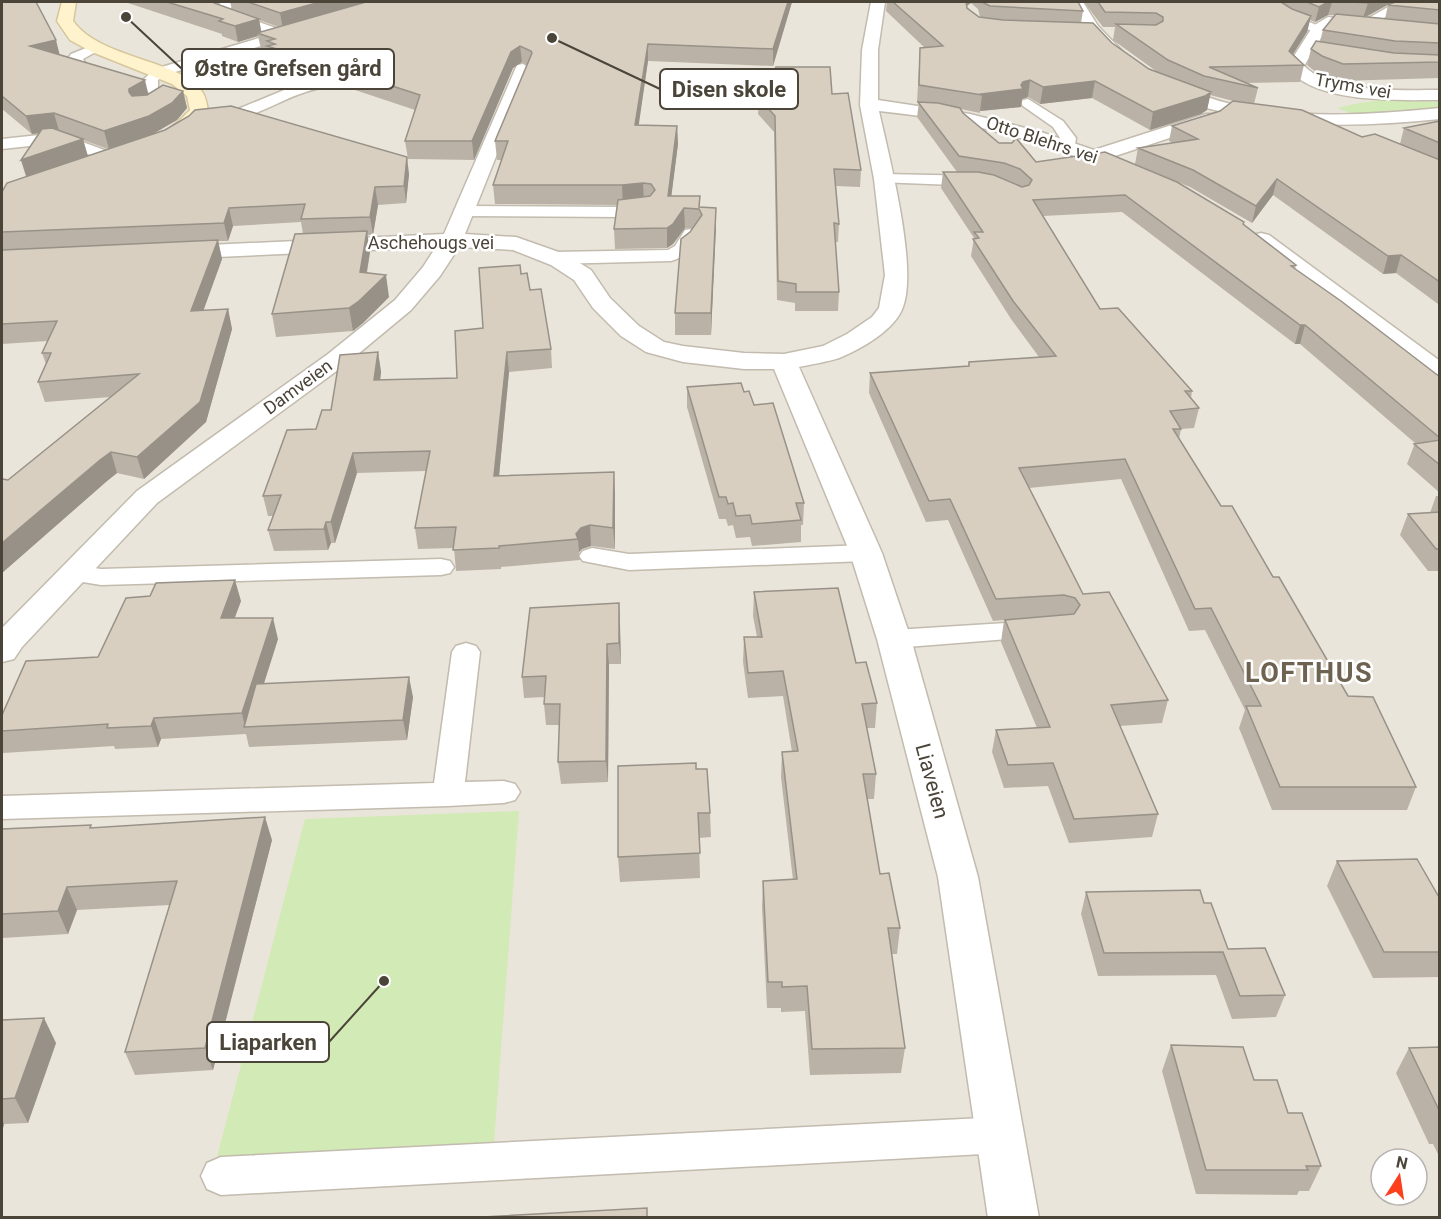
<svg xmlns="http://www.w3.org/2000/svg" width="1441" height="1219" font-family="Roboto,sans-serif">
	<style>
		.residential { fill: #eae5da; fill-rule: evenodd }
		.green { fill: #d2eab5 }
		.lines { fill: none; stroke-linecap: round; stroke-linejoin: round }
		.lane-casing { stroke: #c2bbae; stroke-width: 3 }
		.street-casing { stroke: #c2bbae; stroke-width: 3 }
		.secondary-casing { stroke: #d6c79b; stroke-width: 3 }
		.lane { fill: #fff; fill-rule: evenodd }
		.street { fill: #fff; fill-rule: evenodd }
		.secondary { fill: #fff3cd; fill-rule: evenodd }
		.wall { fill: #bab2a6; fill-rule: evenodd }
		.shaded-wall { fill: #979187 }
		.building { fill: #d8cfc1; stroke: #979187; stroke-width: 1.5 }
		.labels { text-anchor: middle; stroke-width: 5; stroke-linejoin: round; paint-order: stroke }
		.far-street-label { font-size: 18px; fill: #4b4439; stroke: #fff }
		.street-label { font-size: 21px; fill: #4b4439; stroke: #fff }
		.district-label { font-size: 27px; font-weight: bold; letter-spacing: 1.5px; fill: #6e6250; stroke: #fff }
		.leader { fill: none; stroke: #4b4439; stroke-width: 2 }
		.callout-dot { fill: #4b4439; stroke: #fff; stroke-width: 2 }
		.callout { fill: #fff; stroke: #4b4439; stroke-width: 2 }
		.callout-label { font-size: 22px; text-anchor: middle; font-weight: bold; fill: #4b4439 }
	</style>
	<rect width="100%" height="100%" fill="#f6f3ec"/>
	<path class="residential" d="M2 2H1439V1217L2 1218ZM1381 1159H1417V1195H1381Z"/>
	<path class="green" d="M1383 100 1439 102V108L1359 116 1337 108 1359 103Z
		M519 811 494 1143 217 1157 305 819Z"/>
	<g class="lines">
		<g class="lane-casing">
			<path id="lane" d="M222 2H236L228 11 287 32 288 35 287 38 165 75 158 80V87L169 97C162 106 149 114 137 111L135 108 153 97 144 88V79L155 69 269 35 218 16 217 6Z
				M1267 2H1279L1292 14 1325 29 1319 33C1297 27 1280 21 1267 2Z
				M1397 2 1410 3 1366 28 1362 29 1356 25Z
				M96 44 103 48 83 59 87 66 85 69H75L69 57 71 54Z
				M342 74 347 75 349 78 347 81C330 85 313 89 297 95 280 101 219 135 205 120L208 117 226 114 289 88Z
				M1028 99 1063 121 1076 138 1074 151H1062L1060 138 1053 127 1023 106 1021 103 1023 100Z
				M58 133 118 155 120 158 112 163 57 143 2 149V139Z
				M884 174 979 176 987 181 979 186 878 182 876 179Z
				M644 204 650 205 653 209 650 213 623 217 464 216 458 215 455 211 458 207 464 206 623 207Z
				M691 229 697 230 700 234C692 248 688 256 671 261L553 264 546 262 544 258 546 254 553 252 668 250 675 246 685 230Z
				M866 545 875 548 879 553 875 558 866 561 629 570 583 561 579 556 583 551 592 548 629 554Z
				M441 559 450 561 454 567 450 573 441 575 101 585 64 579 60 573 64 567 73 565 101 569Z
				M1038 621 1048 624 1052 630 1048 636 894 648 884 645 880 639 884 633 894 630Z
				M466 643 476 646 480 652 465 782 504 781 515 784 520 792 515 800 504 803 448 806 2 819V796L434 783 452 652 456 646Z
				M1002 1117 1016 1122 1022 1135 1016 1148 1002 1153 221 1195 207 1189 201 1176 207 1163 221 1157Z"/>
		</g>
		<g class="street-casing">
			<path id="street" d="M871 2H885L878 50V100L970 114 1041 132 1094 150 1206 114H1218L1221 118 1218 122 1112 157 1137 167 1140 171 1137 175 1130 177C1105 171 1081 158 1056 149 998 130 940 117 879 111 889 157 918 266 903 307 895 330 861 349 839 358 827 362 812 364 799 367L882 553 911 639 978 877 1039 1218H988L938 877 877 639 850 553 774 369H744L683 362 646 352 621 336 593 308 574 280 551 265 513 250 459 247 440 276 411 310 346 364 157 503 22 647 14 659 2 662V628L137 491 328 354 395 300 423 267 436 247 174 259 166 257 163 252 166 247 444 234 517 65 523 64 531 69 465 234 516 237 567 255 591 270 610 298 639 326 664 342 683 346 744 353 784 354 823 346 847 334 872 317 879 308 885 275 874 179 860 105 862 50Z
				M1069 2H1083L1098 26 1124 53 1126 57 1124 61H1112L1086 32Z
				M1328 17 1440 28V38L1331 27 1325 32 1304 66C1332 94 1402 90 1440 90V100C1398 100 1313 104 1287 67L1313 26Z
				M1166 83C1187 88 1206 98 1227 103 1296 120 1370 115 1440 108V119C1345 129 1249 129 1160 92L1157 88 1160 84Z
				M1261 233 1269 235 1440 361V382L1431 380 1253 245 1250 240 1253 235Z"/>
		</g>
		<g class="secondary-casing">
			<path id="secondary" d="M62 2H76L73 21C101 60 184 60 203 93 206 98 207 105 208 111 198 125 178 147 158 142L156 138 178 122 190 110 187 96 172 84 92 52 70 40 57 21Z"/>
		</g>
		<use href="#lane" class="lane"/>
		<use href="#street" class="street"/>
		<use href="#secondary" class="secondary"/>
	</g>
	<path class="wall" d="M2 2 60 55 149 94 183 91 187 108 177 120 154 133 409 174 406 203 378 205 373 235H367L370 252 367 273 389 297 363 323 353 331 276 337 272 314 303 234 301 222 233 226 228 241H218L222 259 203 311 228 309 232 329 206 422 144 479 117 473 107 481 2 573V479L8 480 111 397 45 402 38 382 46 364 42 353 48 341 2 344V192L26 177 21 160 39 133 32 134 2 109ZM83 140 108 149 88 156Z
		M125 2H219L217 4 232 9 230 2H792L773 66 648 61 638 126H677L678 144 671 196H700V207L716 208 711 335H675V313L690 232 693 228H685L673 244 667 248 615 249 614 229 618 205 495 204 493 185 502 160H497L495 141 527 65 522 62 513 68 474 160 408 159 405 141 415 110 340 85 338 73 318 78 270 62 268 52 261 49 258 36 238 42 222 36V34ZM259 20 279 27 261 32Z
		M887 2H1078L1083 11 1081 23 1149 69 1156 71 1113 40 1115 27H1103L1084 2H1393L1366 17 1385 19 1388 5 1440 2V78L1338 81 1317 73 1307 65 1311 49 1320 41 1323 30 1334 15H1328L1315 22 1310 20 1307 32 1293 54 1304 65 1300 82 1246 83 1258 88 1254 104 1362 137 1400 144 1404 128 1440 121V304H1438L1396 273 1383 274 1273 195 1252 223 1190 187 1135 164 1138 148 1173 143 1169 141 1172 126 1220 111 1237 102 1210 95 1207 110 1201 114 1150 130 1092 98 1040 104 1028 97 1022 99 1021 107 980 111V113L961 109 963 113 999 143 1036 162 1244 222 1243 224 1296 265 1295 269 1440 377V493L1407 464 1415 443 1300 344H1295L1122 212 1043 216 1100 309 1192 391 1191 398 1199 408 1194 428 1181 429 1179 439 1221 506 1273 577 1348 696 1416 787 1407 810H1272L1239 728 1245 710 1205 630 1189 631 1121 479 1029 488 1083 594 1168 700 1162 723 1120 726 1158 814 1152 837 1069 843 1048 786 1004 788 992 752 996 730 1037 728 1001 642 1004 620 993 621 948 520 926 522 869 393 870 373 968 366 969 362 1039 357 1011 319 971 256 974 238 941 188 943 172H957L917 117 919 102H917L920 48H925L886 11ZM971 3 978 9 980 17 967 8V6Z
		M832 94 861 170 860 187 836 186 839 224 838 242H835L839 292 838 311H795V303L777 300 774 132 758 114 759 98Z
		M521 274 530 290 551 349 552 368 509 372 499 476 615 493V549L591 546 582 549 579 552 580 560 501 567V569L456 571 454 548 418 549 415 528 426 471 357 473 335 543H331L328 550 274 551 268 530 273 516H268L263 496 378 352 381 372 380 380 457 378 483 328Z
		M687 387 744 392 754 405 804 503 803 525H801V542L752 546 750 537 736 538 733 525 728 526 726 519H719L687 407Z
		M1436 496H1440V571H1428L1400 535 1408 514 1430 513Z
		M754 592 856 663 877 703 875 728H867L876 774 874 799H867L880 874 900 928 897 954H891L905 1048 901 1073 810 1075 805 1011 781 1012V1008H767L762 907 763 881 793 880 781 777 782 752H792L783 696 748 698 743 662 744 637H757L753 616Z
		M241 601 234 618 278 639 264 683 413 697 407 740 249 747 246 734 161 739 158 747 115 749 114 746 3 753 2 748V715L98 657Z
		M619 603 621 664H609L608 782 561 784 558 762 560 725H546L544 704 545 697 524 698 522 677Z
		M696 769 710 813 711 837 699 838 700 878 620 882 618 857Z
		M93 828 272 840 213 1070 135 1075 125 1052 170 905 77 910 68 934 2 938V829Z
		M1337 861 1440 899V977L1373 978 1327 886Z
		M1086 892 1228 949 1285 995 1276 1017 1232 1019 1216 975 1098 976 1081 914Z
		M2 1020 56 1043 28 1123 4 1124 2 1132Z
		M1171 1045 1254 1080 1288 1113 1321 1166 1309 1191H1299L1297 1195 1196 1194 1162 1071Z
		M1440 1047V1158L1433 1144H1429L1396 1073 1409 1048Z"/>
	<path class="shaded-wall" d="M320 2H375L283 29 280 13Z
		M788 2H792L773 66V49Z
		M963 2H971V3L962 8Z
		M1328 2H1332L1328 15 1315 22 1319 7Z
		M1370 2H1393L1363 18 1368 3Z
		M1311 16 1307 32 1285 67 1289 51Z
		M259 19 262 35 257 33 258 36 238 42 235 26Z
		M56 40 60 56 30 46Z
		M648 44V61L636 144 635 125Z
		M520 46 522 62 513 68 474 160 472 141 511 52Z
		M339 55 341 70 337 68 338 73 318 78 315 61Z
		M145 80 149 97 134 106 129 92V89Z
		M1030 80 1028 97 1022 99 1021 107 980 111 982 95 981 94 1021 85 1023 82Z
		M1095 81 1092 98 1040 104 1043 87Z
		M183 91 187 108 177 120 153 134 109 149 104 131Z
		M1211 92 1207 110 1201 114 1150 130 1153 112Z
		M54 113 59 131 32 134 26 116Z
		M677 126 678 144 669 215 668 196Z
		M83 139 88 157 27 178 21 160Z
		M407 157 409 174 406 203 404 186Z
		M1277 179 1273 195 1252 223 1256 206Z
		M643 183 644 202 623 205 622 185Z
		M375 187 378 205 373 235 370 217Z
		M229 208 233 226 228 241 224 223Z
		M684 208 685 228 673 244 667 248V228Z
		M716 208V228L711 335V313Z
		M367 231 370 252 363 294 360 272Z
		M218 240 222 259 196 331 191 311Z
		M1401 255 1396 273 1383 274 1388 256Z
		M386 275 389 297 363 323 353 331 349 308Z
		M228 309 232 329 206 422 144 479 137 457Z
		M1300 325H1305L1300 344H1295Z
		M378 352 381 372 378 400 374 380Z
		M507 352 509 372 497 497 494 476Z
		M111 452 117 473 107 481 2 573V543L100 460Z
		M353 453 357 473 335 543 331 522Z
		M614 472 615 493V549L613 528Z
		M326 522 331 543 328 550 324 529Z
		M590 525 591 546 582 549 579 552 578 539 576 534 581 528Z
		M235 580 241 601 227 639 221 618Z
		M619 603 620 624 621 664 619 643Z
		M273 618 278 639 250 727H245L242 713Z
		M607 644 609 664 608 782 606 761Z
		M409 677 413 697 407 740 403 720Z
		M154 718 161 739 158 747 151 726Z
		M265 817 272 840 213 1070 205 1048Z
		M67 887 77 910 68 934 58 911Z
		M44 1018 56 1043 28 1123 15 1098Z
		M2 1119 4 1124 2 1132Z"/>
	<path class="building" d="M2 2H36L56 40 30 46 145 80 129 89V92L132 96 147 95 163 85 183 91 172 103 149 116 104 131 54 113 26 116 2 96Z
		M167 2H214V3L259 19 235 26 219 21 223 19Z
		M248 2H320L280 13Z
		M366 2H788L773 49 648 44 635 125 677 126 668 196H700L699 207 716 208 711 313H675L681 239 690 232 702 215 699 209 684 208 673 224 667 228 614 229 618 200 650 196 655 190 651 184 643 183 622 185H493L508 141H495L532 53 531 51 520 46 511 52 472 141H405L420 95 337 68 345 66 348 63 345 56 339 55 315 61 267 46 275 44 267 41 275 39 257 33Z
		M893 2H966L967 8 979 17 1003 20 1093 23 1112 43 1149 69 1211 92 1205 96 1153 112 1095 81 1043 87 1030 80 1023 82 1021 85 1023 89 981 94 982 95 919 85 920 48 943 46Z
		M982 2H1078L1083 11 990 6Z
		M1098 2H1281L1292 9 1311 16 1289 51 1304 65 1209 67 1258 88 1204 76 1168 60 1116 24 1156 25 1163 21V17L1156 13 1105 12Z
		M1307 2H1328L1319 7Z
		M1353 2H1370L1368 3Z
		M1395 2H1440V10L1388 5Z
		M1336 14 1440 24V43L1395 41 1323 30Z
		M1316 41 1394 53 1440 55V62L1343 64 1322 56 1311 49Z
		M776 67H830L832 94 848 93 861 170 834 169 839 224 834 223 839 292H796V284L778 281 775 116 759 98Z
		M1233 101 1302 110 1362 137 1375 134 1440 160V282L1401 255 1388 256 1277 179 1256 206 1193 170 1138 148 1198 139 1172 126 1220 111Z
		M918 102 938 103 960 108 963 113 999 143H1012L1016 138 1036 162 1105 152 1177 182 1244 222 1243 224 1296 265 1291 266 1341 301 1440 377V438L1305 325H1300L1125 195 1033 200 1100 309 1118 308 1192 391H1185L1199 408 1170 411 1181 429H1173L1221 506H1232L1273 577H1279L1348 696 1373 697 1416 787H1280L1246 706H1261L1211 608 1195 609 1125 459 1019 468 1083 594 1109 592 1168 700 1111 705 1158 814 1074 819 1053 763 1008 765 996 730 1050 727 1005 620 1074 614 1080 605 1075 598 1064 595 996 599 950 499 929 501 870 373 969 366V362L1056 356 1013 301 973 239 979 238 974 232H983L943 172H978L994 175 1022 187 1029 185 1032 180 1020 169 1004 163 959 156Z
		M231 106 407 157 404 186 375 187 370 217 301 219 305 204 229 208 224 223 2 232V192L7 183 165 130 189 116 195 110Z
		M1440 121V143L1404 128Z
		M52 128 83 139 21 160 42 129Z
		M367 231 360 272 386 275 359 301 349 308 272 314 295 234Z
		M218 240 191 311 228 309 200 402 137 457 111 452 100 460 2 543V479L8 480 139 374 38 382 51 353H42L57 321 2 324V250Z
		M520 265 521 274 527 273 530 290 541 289 551 349 507 352 494 476 614 472 613 528 590 525 581 528 576 534 578 539 499 546V548L453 550 456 527 415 528 430 451 353 453 331 522H326L324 529 268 530 281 495 263 496 287 430 316 429 322 410H331L340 355 378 352 374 380 457 378 455 331 483 328 479 268Z
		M741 383 744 392 749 391 754 405 773 403 804 503H796L801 520 752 524 750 515 736 516 733 503 728 504 726 497H719L687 387Z
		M1440 440V465L1414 444Z
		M1440 512V549H1436L1408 514Z
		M235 580 221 618H273L242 713 154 718 151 726 107 728 108 724 2 731V715L26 661 98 657 126 598 150 596 156 583Z
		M838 588 856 663 866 662 877 703 862 704 876 774H863L880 874 889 873 900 928H888L905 1048 812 1049 807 986 782 987V982H768L763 881 797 879 782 752 798 751 783 671 748 673 744 637H762L754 592Z
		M619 603V643L607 644 606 761 558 762 560 704H544L546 676 522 677 530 608Z
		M409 677 403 720 244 727 256 684Z
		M696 763V769H707L710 813H698L700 853 618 857V766Z
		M265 817 205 1048 125 1052 177 881 67 887 58 911 2 914V829L91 825 90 828Z
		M1417 859 1440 899V952H1384L1337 861Z
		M1200 890 1204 903H1211L1228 949 1265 948 1285 995 1240 996 1223 952 1104 953 1086 892Z
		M44 1018 15 1098 2 1099V1020Z
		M1171 1045 1243 1047 1254 1080H1277L1288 1113H1302L1321 1166H1306L1308 1170H1206Z
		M1440 1047V1112L1409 1048Z
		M647 1208V1218H464Z"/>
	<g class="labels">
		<g class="far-street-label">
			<text transform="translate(1353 86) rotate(10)" y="6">Tryms vei</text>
			<text transform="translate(1042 140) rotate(18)" y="6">Otto Blehrs vei</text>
			<text x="431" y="249">Aschehougs vei</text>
			<text transform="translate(298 387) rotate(-36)" y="6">Damveien</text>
		</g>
		<g class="street-label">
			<text transform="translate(932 781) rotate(75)" y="7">Liaveien</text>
		</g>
		<g class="district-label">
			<text x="1309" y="682">LOFTHUS</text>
		</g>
	</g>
	<path class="leader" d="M126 17L182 69M552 38L660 89M384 981L329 1042"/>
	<g class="callout-dot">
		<circle cx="126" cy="17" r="6"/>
		<circle cx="552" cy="38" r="6"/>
		<circle cx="384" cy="981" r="6"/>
	</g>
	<g class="callout">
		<rect x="182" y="49" width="212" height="40" rx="6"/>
		<rect x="660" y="69" width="138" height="40" rx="6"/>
		<rect x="207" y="1022" width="122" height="40" rx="6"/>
	</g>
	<g class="callout-label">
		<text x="288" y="76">Østre Grefsen gård</text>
		<text x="729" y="97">Disen skole</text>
		<text x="268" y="1050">Liaparken</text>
	</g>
	<rect width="1441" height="1219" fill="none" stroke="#4b4439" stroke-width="6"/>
	<g transform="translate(1399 1177) rotate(12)"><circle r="28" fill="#ffffff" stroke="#b7b4b0" stroke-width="1.5"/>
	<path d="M0-4.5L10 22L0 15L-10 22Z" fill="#fc3f1d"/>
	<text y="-9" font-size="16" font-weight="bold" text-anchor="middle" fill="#4b4439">N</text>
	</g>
</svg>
